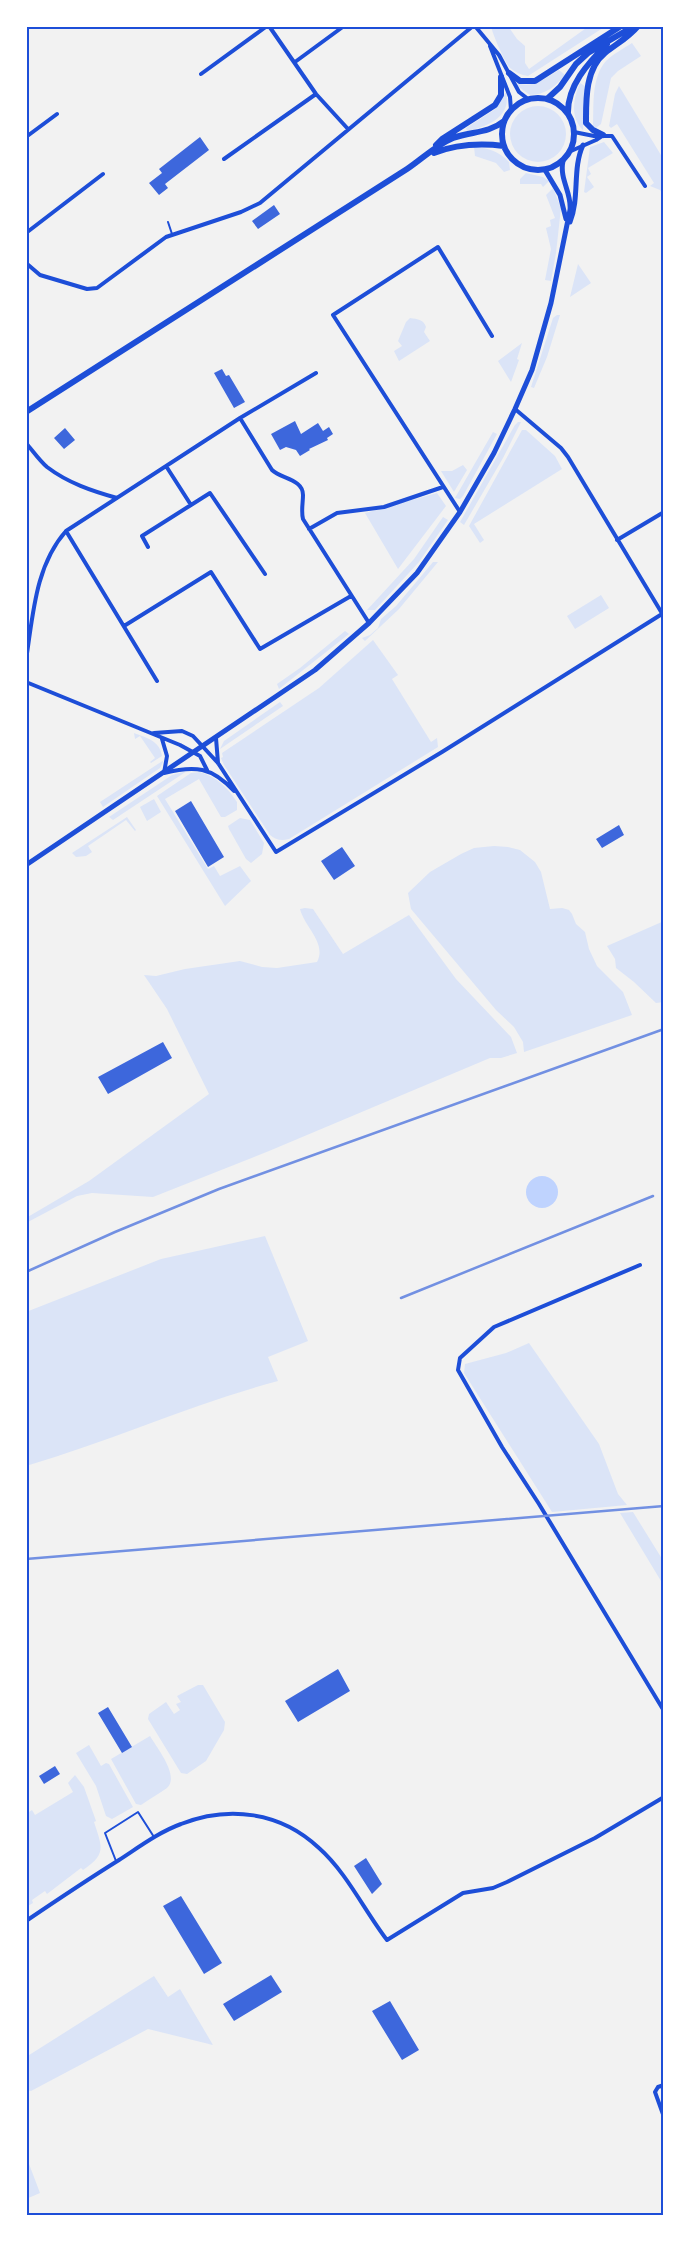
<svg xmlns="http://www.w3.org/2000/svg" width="690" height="2242" font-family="Poppins,sans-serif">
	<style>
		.green { fill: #dbe4f7 }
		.water { fill: #bfd3fe }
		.building { fill: #3d67dc }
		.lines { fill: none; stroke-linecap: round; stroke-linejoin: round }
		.service { stroke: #1d4ed8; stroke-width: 2 }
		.minor { stroke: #1d4ed8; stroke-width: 4 }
		.tertiary { stroke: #1d4ed8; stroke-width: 5 }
		.primary { stroke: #1d4ed8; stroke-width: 6 }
		.rail { stroke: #7290e2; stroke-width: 2.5 }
		.neatline { fill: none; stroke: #1d4ed8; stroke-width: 2 }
	</style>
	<rect width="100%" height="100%" fill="#f2f2f2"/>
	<path class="green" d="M491 26H508L517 39 525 46V63L529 69 589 26H606L528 76C521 75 515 72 510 68 505 63 492 33 491 26Z
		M632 43 641 56 618 71 611 78 601 124 596 128 593 126C594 105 591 78 606 61 613 54 623 49 632 43Z
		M559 70 565 75C556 86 545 95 530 95L516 85 517 83C533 89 545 78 559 70Z
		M580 83 585 86 583 130C570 117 573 99 580 83Z
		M619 86 664 160V196L660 190 650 186 654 183 617 124 611 128 609 126 615 94Z
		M506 92C512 117 487 127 467 131L466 128 494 110Z
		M510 134a28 28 0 1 1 56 0a28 28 0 1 1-56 0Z
		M604 142 613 153 588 168 591 174 587 177 594 187 586 193 584 192 590 147Z
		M474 147C488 148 499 151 509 162L510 170 504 172 496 163 475 156Z
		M526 173 543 177 549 181 543 187 541 184H520V179Z
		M553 188 561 208 556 253 551 281 545 280 551 249 546 228 551 226 550 220 555 218 546 195Z
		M578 264 591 283 570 297Z
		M557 315H560L547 357 534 388 531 387 553 318Z
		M410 318C418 319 424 320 426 327L424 332 430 341 399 361 394 351 402 346 398 341 406 322Z
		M522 343 517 359 519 360 511 382 498 361Z
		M518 422H521L503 458 464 525 460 522 515 425Z
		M522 430H526L555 456 562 469 474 524 484 540 480 543 469 526Z
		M493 432 497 434 463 496 460 499 455 498Z
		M463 465 467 470 454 492 441 471H452Z
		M437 493 446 506 398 569 365 513Z
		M443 517 448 520 419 562 375 610H367L414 559Z
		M433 562H438L399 609 365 641 362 638 370 635 378 628 381 619 396 606Z
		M601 595 609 608 575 629 567 616Z
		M345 631 349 634 279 689 277 684 300 668Z
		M373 640 398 675 392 679 431 742 437 738 438 747 289 839C281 841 276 840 270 835L224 765 221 758 223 757 222 753 319 688Z
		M280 702 283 706 220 749 224 741Z
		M134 733C147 738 160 741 162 756L151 763 150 762 155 758 140 736 135 739Z
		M164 760 160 768 103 807 100 802Z
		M187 771 113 820 109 817 172 775Z
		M200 772C217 777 228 788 237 802V810L225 817H221L199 779 165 799 208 869 214 866 220 876 240 866 251 881 225 906 157 796 191 773Z
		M154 799 161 812 147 821 140 807Z
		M127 817 136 830 135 831 126 820 88 846 92 852 86 856 76 857 72 853Z
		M240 818 250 820 264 843 262 854 251 863 246 859 229 829 228 826Z
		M494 846 508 847 520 850 535 862 541 872 550 909 562 908 569 910 572 914 576 924 585 932 589 949 597 966 623 992 632 1015 524 1052 523 1042 514 1027 496 1010 411 909 408 893 430 872 461 854 474 848Z
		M305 908 313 909 343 954 409 915 456 979 511 1037 517 1053 501 1058H490L269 1151 153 1197 92 1193 77 1196 26 1223V1218L89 1181 209 1094 167 1009 144 975 156 976 185 969 240 961 262 967 277 968 317 962C327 943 305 928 300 909Z
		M664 921V1002L656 1003 634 982 616 968 615 959 607 946Z
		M265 1236 308 1341 268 1357 278 1381C192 1404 111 1441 26 1466V1312L161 1259Z
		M529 1343 599 1444 618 1494 627 1505 552 1512 464 1373 465 1364 506 1353Z
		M633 1512 664 1562V1586L620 1513Z
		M198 1685H203L225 1722 224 1730 206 1761 187 1774 181 1773 148 1719 149 1714 166 1702 174 1714 180 1710 176 1704 181 1702 177 1696Z
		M150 1736C157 1748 180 1776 167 1788 159 1794 149 1799 141 1805L136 1804 111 1759Z
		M89 1745 101 1766 106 1763 109 1764 133 1807 112 1819 106 1816 96 1786 76 1753Z
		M75 1775 84 1787 96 1821 94 1822C102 1847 107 1854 83 1870L81 1868 47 1894 45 1891 32 1900 33 1903 26 1907V1814L32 1810 35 1815 73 1792 68 1783Z
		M154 1976 168 1997 180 1989 213 2045 148 2029 31 2091 27 2090 26 2057Z
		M26 2156 40 2193 26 2199Z"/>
	<path class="water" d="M526 1192a16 16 0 1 1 32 0a16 16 0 1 1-32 0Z"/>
	<path class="building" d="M200 137 209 150 165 184 168 188 159 195 149 183 162 173 159 169Z
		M274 205 280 214 258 229 252 221Z
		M222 369 226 376 229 375 245 402 234 408 214 373Z
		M295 421 301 434 318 423 323 431 329 427 333 434 327 438 328 440 309 449 310 450 300 456 296 450 286 447 280 450 271 434Z
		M65 428 75 440 64 449 54 438Z
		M191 801 224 857 208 867 175 811Z
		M619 825 624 835 602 848 596 839Z
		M342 847 355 866 334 880 321 861Z
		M163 1042 172 1058 108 1094 98 1077Z
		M338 1669 350 1691 298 1722 285 1701Z
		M108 1707 132 1747 122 1753 98 1713Z
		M55 1766 60 1774 44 1784 39 1776Z
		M366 1858 382 1884 372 1894 354 1866Z
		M181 1896 222 1963 204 1974 163 1906Z
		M271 1975 282 1992 234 2021 223 2004Z
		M390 2001 419 2050 402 2060 372 2011Z"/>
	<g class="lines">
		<path class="service" d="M168 222 172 234
			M116 1861 105 1833 138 1812 154 1837"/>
		<path class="minor" d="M269 26 316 94 348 129
			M475 26 499 55 519 92 528 99
			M490 46 510 97 511 110
			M295 62 344 26
			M201 74 267 26
			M574 132 594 136H612L645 186
			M26 137 57 114
			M571 151 596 140 602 136
			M224 159 316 94
			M26 233 103 174
			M26 263 40 275 87 289 97 288 166 237 241 212 260 203 473 26
			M515 409 561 448 568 457 663 615
			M240 418 272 470C281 479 303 479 303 495 303 503 301 511 303 519L369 623
			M26 443C33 451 39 460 47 467 68 483 92 491 117 498
			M166 466 191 505 210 493 265 574
			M460 512 333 315 438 247 492 336
			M309 529 337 513 384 507 443 487
			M66 531 157 681
			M617 540 664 512
			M148 547 142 536 191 505
			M124 626 211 572 260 649 351 596
			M26 660C33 616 35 566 66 531L240 418 316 373
			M26 682 180 745 200 756 207 770
			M154 733 182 731 193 736 218 763 276 852 442 752 662 614
			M216 738 218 763
			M162 739 167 756 164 773C195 765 212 767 234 791
			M640 1265 494 1327 460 1358 458 1370 502 1447 539 1504 664 1711
			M26 1921C57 1900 87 1880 119 1860 139 1847 159 1832 181 1824 229 1805 281 1812 319 1848 347 1873 364 1910 387 1940L463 1893 493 1888 507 1882 595 1838 664 1797
			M664 2085 658 2087 655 2092 664 2117"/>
		<path class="tertiary" d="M545 170 560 195 566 219
			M570 222C580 197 572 169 583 145
			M26 865 315 670 369 623 417 573 460 512 494 453 515 409 532 370 551 303 570 210C572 193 559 179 563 161"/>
		<path class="primary" d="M509 73 520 81H535L621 26
			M502 134a36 36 0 1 1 72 0a36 36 0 1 1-72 0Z
			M547 99 560 87 576 64 588 53 634 26
			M568 114C567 86 588 63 607 44
			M603 135 593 130 586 123C586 101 585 69 605 53 616 44 628 38 638 26
			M436 145 442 139 495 105 501 95V77
			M434 153C457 144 479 143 504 146
			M26 412 407 169C422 159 436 145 453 138 471 131 488 134 504 121"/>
		<path class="rail" d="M26 1272 115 1232 219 1189 664 1029
			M401 1298 653 1196
			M26 1559 664 1506"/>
	</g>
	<rect width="690" height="2242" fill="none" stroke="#ffffff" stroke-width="55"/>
	<rect x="28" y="28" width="634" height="2186" class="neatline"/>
</svg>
